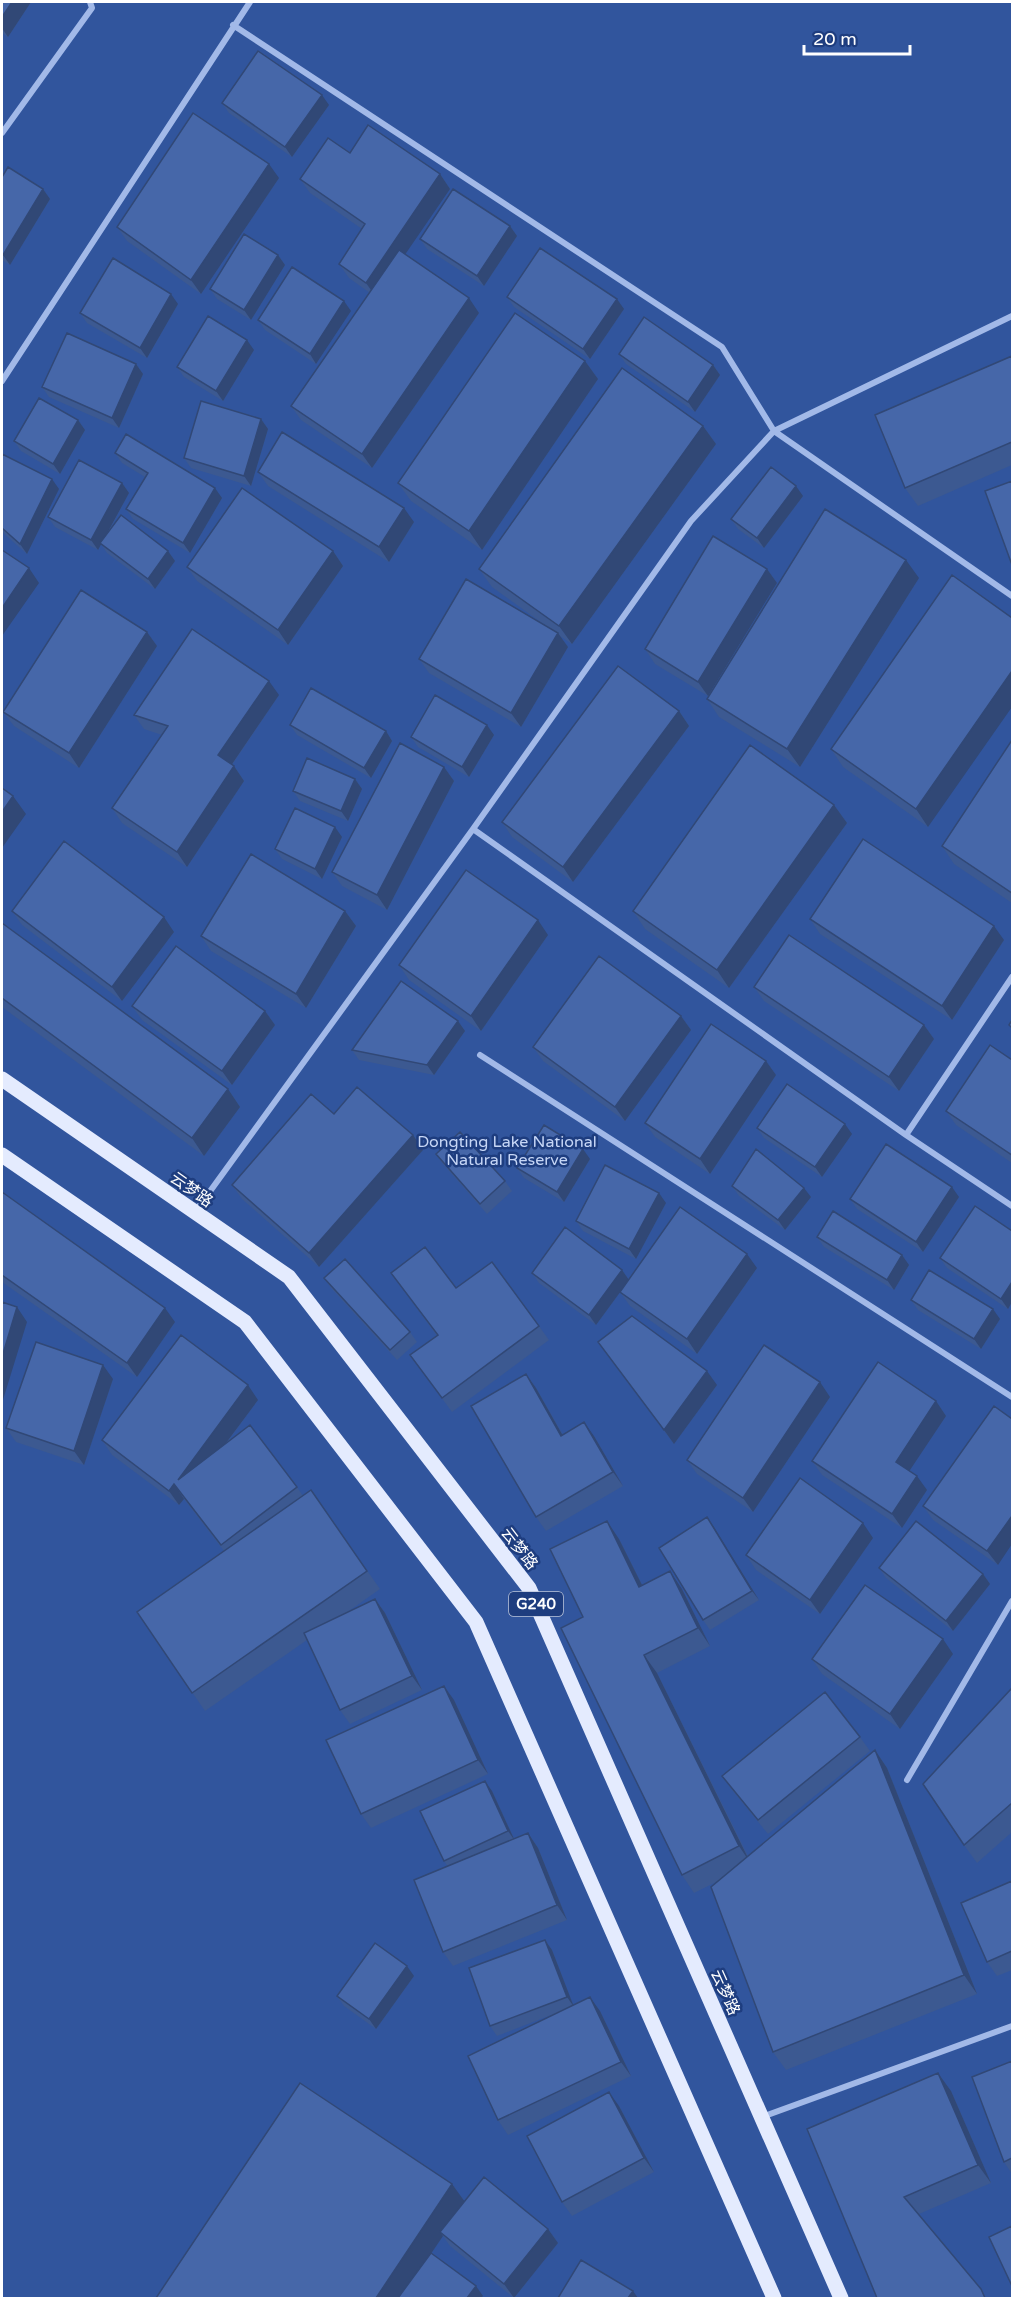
<svg xmlns="http://www.w3.org/2000/svg" width="1014" height="2300" font-family="'Varela Round','Noto Sans SC',sans-serif">
	<style>
		.green { fill: #31559d }
		.lines { fill: none; stroke-linecap: round; stroke-linejoin: round }
		.street { stroke: #a2b9e8; stroke-width: 6 }
		.primary { stroke: #e4ebfe; stroke-width: 15 }
		.wall { fill: #3c5991 }
		.shaded-wall { fill: #314876 }
		.building { fill: #4667a9; stroke: #314876; stroke-width: 1.5 }
		.labels { text-anchor: middle; stroke-width: 5; stroke-linejoin: round; paint-order: stroke }
		.shield { fill: #1e3d7f; stroke: #bcc5d9; stroke-width: 1.5 }
		.shield-label { font-size: 15px; font-weight: bold; fill: #fff }
		.park-label { font-size: 16px; fill: #c6d6f6; stroke: #1e3d7f }
		.street-label { font-size: 16px; fill: #fff; stroke: #1e3d7f }
	</style>
	<rect width="100%" height="100%" fill="#1e3d7f"/>
	<path class="green" d="M2 2H1012V2298H2Z"/>
	<g class="lines">
		<path class="street" d="M233 25 722 347 774 431 1012 596
			M2 133 92 8 90 2
			M2 381 250 2
			M473 829 906 1135 1012 1206
			M480 1055 1012 1397
			M906 1135 1012 977
			M195 1212 473 829 691 521 774 431 1012 316
			M907 1780 1012 1601
			M762 2117 1012 2026"/>
		<path class="primary" d="M2 1079 289 1277 529 1588 841 2298
			M2 1155 245 1322 476 1622 774 2298"/>
	</g>
	<path class="wall" d="M2 2H31L8 37 2 33Z
		M222 103 329 105 292 157 229 113Z
		M350 153 440 174 450 189 405 254 479 313 372 468 301 420 291 406 370 293 349 278 339 264 362 229 310 193 300 179Z
		M2 177 43 189 50 199 10 265 2 260Z
		M279 178 201 294 127 241 117 227Z
		M510 226 517 236 484 286 427 249 420 239Z
		M278 255 285 265 251 320 217 299 210 289Z
		M507 297 624 309 590 359 514 307Z
		M178 304 147 358 87 323 80 313Z
		M351 311 316 364 265 330 258 320Z
		M254 350 223 401 184 377 177 367Z
		M619 354 713 365 720 375 695 412 626 364Z
		M1012 356V465L918 506 905 488Z
		M585 361 598 379 482 550 411 501 398 483Z
		M136 364 143 374 119 428 49 397 42 387Z
		M261 419 268 429 251 486 191 468 184 458Z
		M78 420 85 430 60 474 21 451 14 441Z
		M703 426 716 444 572 644 560 636 568 647 521 727 429 673 419 659 546 626 492 587 479 569Z
		M115 453 222 498 190 553 133 519 126 509 145 477 122 463Z
		M2 454 59 489 27 554 2 532Z
		M258 472 414 522 389 562 268 486Z
		M122 483 129 493 108 533 168 551 175 561 155 589 107 553 101 544 98 550 55 527 48 517Z
		M803 496 764 548 738 529 731 519Z
		M333 551 343 566 288 645 197 581 187 567Z
		M767 569 777 583 708 696 655 664 645 649Z
		M919 578 800 767 719 717 707 699Z
		M1012 618 928 827 843 767 831 749Z
		M147 632 157 646 79 768 14 726 3 712Z
		M279 695 232 765 234 766 244 781 187 867 122 823 112 808 162 735 144 729 134 715Z
		M679 711 689 726 573 882 512 837 502 822Z
		M290 725 386 731 392 741 371 778 297 735Z
		M494 735 469 777 418 747 411 737Z
		M1012 740V903L954 864 942 846Z
		M444 767 454 781 387 910 342 886 332 872Z
		M355 779 362 789 348 821 300 801 293 791Z
		M834 805 847 823 729 988 645 929 633 911Z
		M342 837 322 879 282 859 275 849Z
		M12 911 174 932 122 1001 22 925Z
		M345 911 356 926 306 1008 211 951 201 936Z
		M810 919 1004 940 952 1020 820 934Z
		M2 923 228 1089 240 1107 204 1156 2 1007Z
		M548 935 481 1031 409 980 399 965Z
		M754 987 924 1025 934 1039 899 1091 764 1001Z
		M132 1006 265 1011 275 1025 232 1085 142 1020Z
		M681 1016 691 1030 625 1121 543 1061 533 1047Z
		M458 1021 465 1031 434 1075 359 1060 352 1050Z
		M1012 1060V1163L956 1125 946 1111Z
		M766 1061 776 1075 710 1174 655 1137 645 1123Z
		M334 1114 413 1135 423 1150 319 1267 242 1199 232 1185Z
		M757 1128 852 1134 822 1177 764 1138Z
		M436 1154 505 1181 512 1191 487 1214 443 1164Z
		M590 1159 564 1202 524 1178 517 1168Z
		M732 1186 811 1197 785 1230 739 1196Z
		M2 1192 175 1322 137 1377 2 1282Z
		M959 1197 923 1252 857 1209 850 1199Z
		M666 1203 636 1259 583 1231 576 1221Z
		M1012 1231V1302L1008 1309 947 1268 940 1258Z
		M817 1237 902 1255 909 1265 894 1290 824 1247Z
		M757 1268 697 1354 630 1306 620 1292 621 1291 596 1325 539 1283 532 1273 622 1270 629 1280Z
		M391 1273 456 1288 539 1326 549 1340 452 1412 421 1370 437 1336Z
		M324 1278 410 1332 417 1342 397 1360 331 1288Z
		M911 1300 1000 1319 981 1349 918 1310Z
		M598 1342 717 1385 674 1444 608 1356Z
		M526 1374 536 1388 563 1435 594 1436 623 1486 546 1531 536 1517Z
		M113 1379 84 1465 16 1442 6 1428Z
		M830 1397 753 1512 697 1474 687 1460Z
		M258 1400 226 1444 297 1487 303 1496 311 1490 380 1589 346 1613 375 1599 385 1613 422 1690 350 1724 340 1710 307 1640 205 1711 137 1612 224 1551 184 1499 179 1505 112 1455 102 1440Z
		M936 1401 946 1416 909 1471 927 1490 902 1528 822 1475 812 1461Z
		M994 1406 998 1565 933 1520 923 1506Z
		M707 1517 759 1600 710 1630 703 1620Z
		M873 1538 820 1614 756 1570 746 1555Z
		M619 1539 642 1585 682 1589 710 1646 657 1673 748 1856 875 1750 887 1768 977 1994 786 2070 773 2052 718 1881 694 1893 682 1875 583 1617Z
		M879 1568 983 1574 990 1584 953 1631 886 1578Z
		M953 1654 900 1729 822 1674 812 1659Z
		M1012 1688V1832L977 1863 964 1845Z
		M454 1700 488 1774 371 1828 361 1814Z
		M860 1737 870 1751 768 1834 732 1790 722 1776Z
		M492 1791 514 1839 528 1833 538 1848 567 1920 453 1966 443 1952 448 1867 444 1861Z
		M1012 1881V1970L997 1976 987 1962Z
		M545 1940 552 1950 573 2005 600 2011 631 2076 508 2135 498 2120 551 2015 497 2036 490 2026Z
		M414 1976 376 2029 344 2006 337 1996Z
		M1012 2061V2174L1004 2162Z
		M951 2091 991 2183 919 2214 807 2129Z
		M619 2106 654 2172 572 2216 562 2202Z
		M452 2184 464 2201 548 2229 558 2243 514 2298 450 2246 443 2236 430 2255 483 2296 156 2298Z"/>
	<path class="shaded-wall" d="M12 2H31L8 37 2 28V17Z
		M322 95 329 105 292 157 285 147Z
		M269 164 279 178 201 294 191 280Z
		M440 174 450 189 376 297 366 283Z
		M43 189 50 199 10 265 3 255Z
		M510 226 517 236 484 286 477 276Z
		M278 255 285 265 251 320 244 310Z
		M171 294 178 304 147 358 140 348Z
		M469 298 479 313 372 468 362 454Z
		M617 299 624 309 590 359 583 349Z
		M344 301 351 311 316 364 310 354Z
		M247 340 254 350 223 401 216 391Z
		M585 361 598 379 482 550 469 531Z
		M136 364 143 374 119 428 112 418Z
		M713 365 720 375 695 412 688 402Z
		M261 419 268 429 251 486 244 476Z
		M78 420 85 430 60 474 53 464Z
		M703 426 716 444 572 644 559 626Z
		M52 479 59 489 27 554 20 544Z
		M122 483 129 493 98 550 91 540Z
		M796 486 803 496 764 548 757 538Z
		M215 488 222 498 190 553 183 543Z
		M404 508 414 522 389 562 379 547Z
		M168 551 175 561 155 589 148 579Z
		M333 551 343 566 288 645 278 630Z
		M906 560 919 578 800 767 787 749Z
		M29 568 39 583 2 636V608Z
		M767 569 777 583 708 696 698 682Z
		M147 632 157 646 79 768 69 753Z
		M558 633 568 647 521 727 511 713Z
		M1012 671V707L928 827 916 809Z
		M269 681 279 695 228 770 218 755Z
		M679 711 689 726 573 882 563 867Z
		M487 725 494 735 469 777 462 767Z
		M386 731 392 741 371 778 364 768Z
		M234 766 244 781 187 867 177 852Z
		M444 767 454 781 387 910 377 895Z
		M355 779 362 789 348 821 341 811Z
		M13 796 26 814 2 848V812Z
		M834 805 847 823 729 988 717 970Z
		M335 827 342 837 322 879 315 869Z
		M345 911 356 926 306 1008 296 994Z
		M164 917 174 932 122 1001 112 987Z
		M538 920 548 935 481 1031 471 1016Z
		M994 926 1004 940 952 1020 942 1006Z
		M265 1011 275 1025 232 1085 222 1071Z
		M681 1016 691 1030 625 1121 615 1107Z
		M458 1021 465 1031 434 1075 427 1065Z
		M924 1025 934 1039 899 1091 889 1077Z
		M766 1061 776 1075 710 1174 700 1159Z
		M228 1089 240 1107 204 1156 192 1138Z
		M845 1124 852 1134 822 1177 815 1167Z
		M413 1135 423 1150 319 1267 309 1253Z
		M583 1149 590 1159 564 1202 557 1192Z
		M952 1187 959 1197 923 1252 916 1242Z
		M804 1188 811 1197 785 1230 778 1220Z
		M659 1193 666 1203 636 1259 629 1249Z
		M747 1254 757 1268 697 1354 687 1339Z
		M902 1255 909 1265 894 1290 887 1280Z
		M622 1270 629 1280 596 1325 589 1315Z
		M1012 1282V1302L1008 1309 1001 1299Z
		M17 1307 27 1322 2 1403V1357Z
		M165 1308 175 1322 137 1377 127 1363Z
		M993 1309 1000 1319 981 1349 974 1339Z
		M103 1365 113 1379 84 1465 74 1451Z
		M707 1371 717 1385 674 1444 664 1430Z
		M526 1374 536 1388 571 1450 561 1436Z
		M820 1382 830 1397 753 1512 743 1498Z
		M248 1385 258 1400 188 1494 178 1480Z
		M936 1401 946 1416 906 1476 896 1462Z
		M584 1422 594 1436 623 1486 613 1472Z
		M917 1476 927 1490 902 1528 892 1514Z
		M174 1484 184 1499 179 1505 169 1491Z
		M1012 1516V1544L998 1565 987 1551Z
		M707 1517 714 1527 759 1600 752 1591Z
		M607 1521 619 1539 652 1605 639 1587Z
		M863 1523 873 1538 820 1614 810 1600Z
		M670 1571 682 1589 710 1646 698 1628Z
		M983 1574 990 1584 953 1631 946 1621Z
		M375 1599 385 1613 422 1690 412 1676Z
		M943 1639 953 1654 900 1729 890 1714Z
		M644 1655 657 1673 751 1864 739 1846Z
		M444 1686 454 1700 488 1774 478 1760Z
		M875 1750 887 1768 977 1994 964 1975Z
		M485 1781 492 1791 515 1841 508 1831Z
		M528 1833 538 1848 567 1920 557 1905Z
		M545 1940 552 1950 574 2007 567 1997Z
		M407 1966 414 1976 376 2029 369 2019Z
		M590 1997 600 2011 631 2076 621 2062Z
		M938 2073 951 2091 991 2183 978 2165Z
		M609 2092 619 2106 654 2172 644 2158Z
		M452 2184 465 2202 440 2232 443 2236 401 2298H376Z
		M548 2229 558 2243 514 2298 504 2284Z
		M476 2286 483 2296 481 2298H467Z
		M633 2291 638 2298H628Z"/>
	<path class="building" d="M2 2H12L2 17Z
		M258 51 322 95 285 147 222 103Z
		M193 113 269 164 191 280 117 227Z
		M368 125 440 174 366 283 339 264 365 224 300 179 328 138 350 153Z
		M8 167 43 189 3 255H2V177Z
		M453 189 510 226 477 276 420 239Z
		M244 234 278 255 244 310 210 289Z
		M540 248 617 299 583 349 507 297Z
		M399 250 469 298 362 454 291 406Z
		M113 258 171 294 140 348 80 313Z
		M292 267 344 301 310 354 258 320Z
		M515 313 585 361 469 531 398 483Z
		M208 316 247 340 216 391 177 367Z
		M644 317 713 365 688 402 619 354Z
		M67 333 136 364 112 418 42 387Z
		M1012 356V442L905 488 875 415Z
		M622 368 703 426 559 626 479 569Z
		M39 398 78 420 53 464 14 441Z
		M201 401 261 419 244 476 184 458Z
		M282 432 404 508 379 547 258 472Z
		M126 434 215 488 183 543 126 509 148 473 115 453Z
		M2 454 52 479 20 544 2 528Z
		M79 460 122 483 91 540 48 517Z
		M771 467 796 486 757 538 731 519Z
		M1012 481V565L985 491Z
		M242 488 333 551 278 630 187 567Z
		M825 509 906 560 787 749 707 699Z
		M121 515 168 551 148 579 100 543Z
		M713 536 767 569 698 682 645 649Z
		M2 550 29 568 2 608Z
		M952 575 1012 618V671L916 809 831 749Z
		M466 579 558 633 511 713 419 659Z
		M81 590 147 632 69 753 3 712Z
		M192 629 269 681 218 755 234 766 177 852 112 808 168 726 134 715Z
		M618 666 679 711 563 867 502 822Z
		M311 688 386 731 364 768 290 725Z
		M435 695 487 725 462 767 411 737Z
		M1012 740V893L942 846Z
		M400 743 444 767 377 895 332 872Z
		M750 745 834 805 717 970 633 911Z
		M307 758 355 779 341 811 293 791Z
		M2 788 13 796 2 812Z
		M295 808 335 827 315 869 275 849Z
		M863 839 994 926 942 1006 810 919Z
		M64 841 164 917 112 987 12 911Z
		M251 854 345 911 296 994 201 936Z
		M466 870 538 920 471 1016 399 965Z
		M2 923 228 1089 192 1138 2 998Z
		M789 935 924 1025 889 1077 754 987Z
		M176 946 265 1011 222 1071 132 1006Z
		M599 956 681 1016 615 1107 533 1047Z
		M401 981 458 1021 427 1065 352 1050Z
		M1012 1020V1028L1009 1025Z
		M711 1024 766 1061 700 1159 645 1123Z
		M990 1045 1012 1060V1155L946 1111Z
		M787 1084 845 1124 815 1167 757 1128Z
		M357 1087 413 1135 309 1253 232 1185 311 1094 334 1114Z
		M544 1125 583 1149 557 1192 517 1168Z
		M460 1132 505 1181 480 1204 436 1154Z
		M886 1144 952 1187 916 1242 850 1199Z
		M756 1149 804 1188 778 1220 732 1186Z
		M605 1165 659 1193 629 1249 576 1221Z
		M2 1192 165 1308 127 1363 2 1275Z
		M975 1206 1012 1231V1282L1001 1299 940 1258Z
		M680 1207 747 1254 687 1339 620 1292Z
		M833 1211 902 1255 887 1280 817 1237Z
		M565 1227 622 1270 589 1315 532 1273Z
		M425 1247 456 1288 492 1262 539 1326 442 1398 410 1355 438 1335 391 1273Z
		M345 1259 410 1332 390 1350 324 1278Z
		M929 1270 993 1309 974 1339 911 1300Z
		M2 1302 17 1307 2 1357Z
		M632 1316 707 1371 664 1430 598 1342Z
		M181 1335 248 1385 178 1480 250 1425 297 1487 221 1545 174 1484 169 1491 102 1440Z
		M36 1342 103 1365 74 1451 6 1428Z
		M764 1345 820 1382 743 1498 687 1460Z
		M878 1362 936 1401 896 1462 917 1476 892 1514 812 1461Z
		M526 1374 561 1436 584 1422 613 1472 536 1517 471 1406Z
		M994 1406 1012 1419V1516L987 1551 923 1506Z
		M800 1478 863 1523 810 1600 746 1555Z
		M311 1490 367 1571 192 1693 137 1612Z
		M707 1517 752 1591 703 1620 659 1548Z
		M607 1521 639 1587 670 1571 698 1628 644 1655 739 1846 682 1875 561 1628 583 1617 550 1549Z
		M916 1521 983 1574 946 1621 879 1568Z
		M865 1585 943 1639 890 1714 812 1659Z
		M375 1599 412 1676 340 1710 304 1633Z
		M444 1686 478 1760 361 1814 326 1740Z
		M1012 1688V1803L964 1845 923 1784Z
		M825 1692 860 1737 758 1820 722 1776Z
		M875 1750 964 1975 773 2052 711 1887Z
		M485 1781 508 1831 444 1861 420 1811Z
		M528 1833 557 1905 443 1952 414 1880Z
		M1012 1881V1951L987 1962 961 1903Z
		M545 1940 567 1997 490 2026 469 1968Z
		M375 1943 407 1966 369 2019 337 1996Z
		M590 1997 621 2062 498 2120 468 2056Z
		M1012 2061V2158L1004 2162 972 2077Z
		M938 2073 978 2165 904 2197 981 2289 985 2298H877L807 2129Z
		M300 2083 452 2184 376 2298H156Z
		M609 2092 644 2158 562 2202 527 2136Z
		M484 2177 548 2229 504 2284 440 2232Z
		M1012 2226V2286L989 2237Z
		M431 2253 476 2286 467 2298H398Z
		M581 2260 633 2291 628 2298H558Z"/>
	<g class="labels">
		<rect class="shield" x="509" y="1592" width="54" height="24" rx="4.5"/>
		<g class="shield-label">
			<text x="536" y="1609">G240</text>
		</g>
		<g class="park-label">
			<text x="507" y="1147">Dongting Lake National<tspan x="507" dy="18">Natural Reserve</tspan></text>
		</g>
		<g class="street-label">
			<text transform="translate(192 1189) rotate(35)" y="6">云梦路</text>
			<text transform="translate(520 1548) rotate(52)" y="6">云梦路</text>
			<text transform="translate(726 1992) rotate(66)" y="6">云梦路</text>
		</g>
	</g>
	<rect width="1014" height="2300" fill="none" stroke="#ffffff" stroke-width="6"/>
	<path d="M804 45v9h106v-9" fill="none" stroke="#ffffff" stroke-width="3"/>
	<text x="813" y="45" font-size="18" fill="#ffffff" stroke="#1e3d7f" stroke-width="4.5" paint-order="stroke">20 m</text>
</svg>
